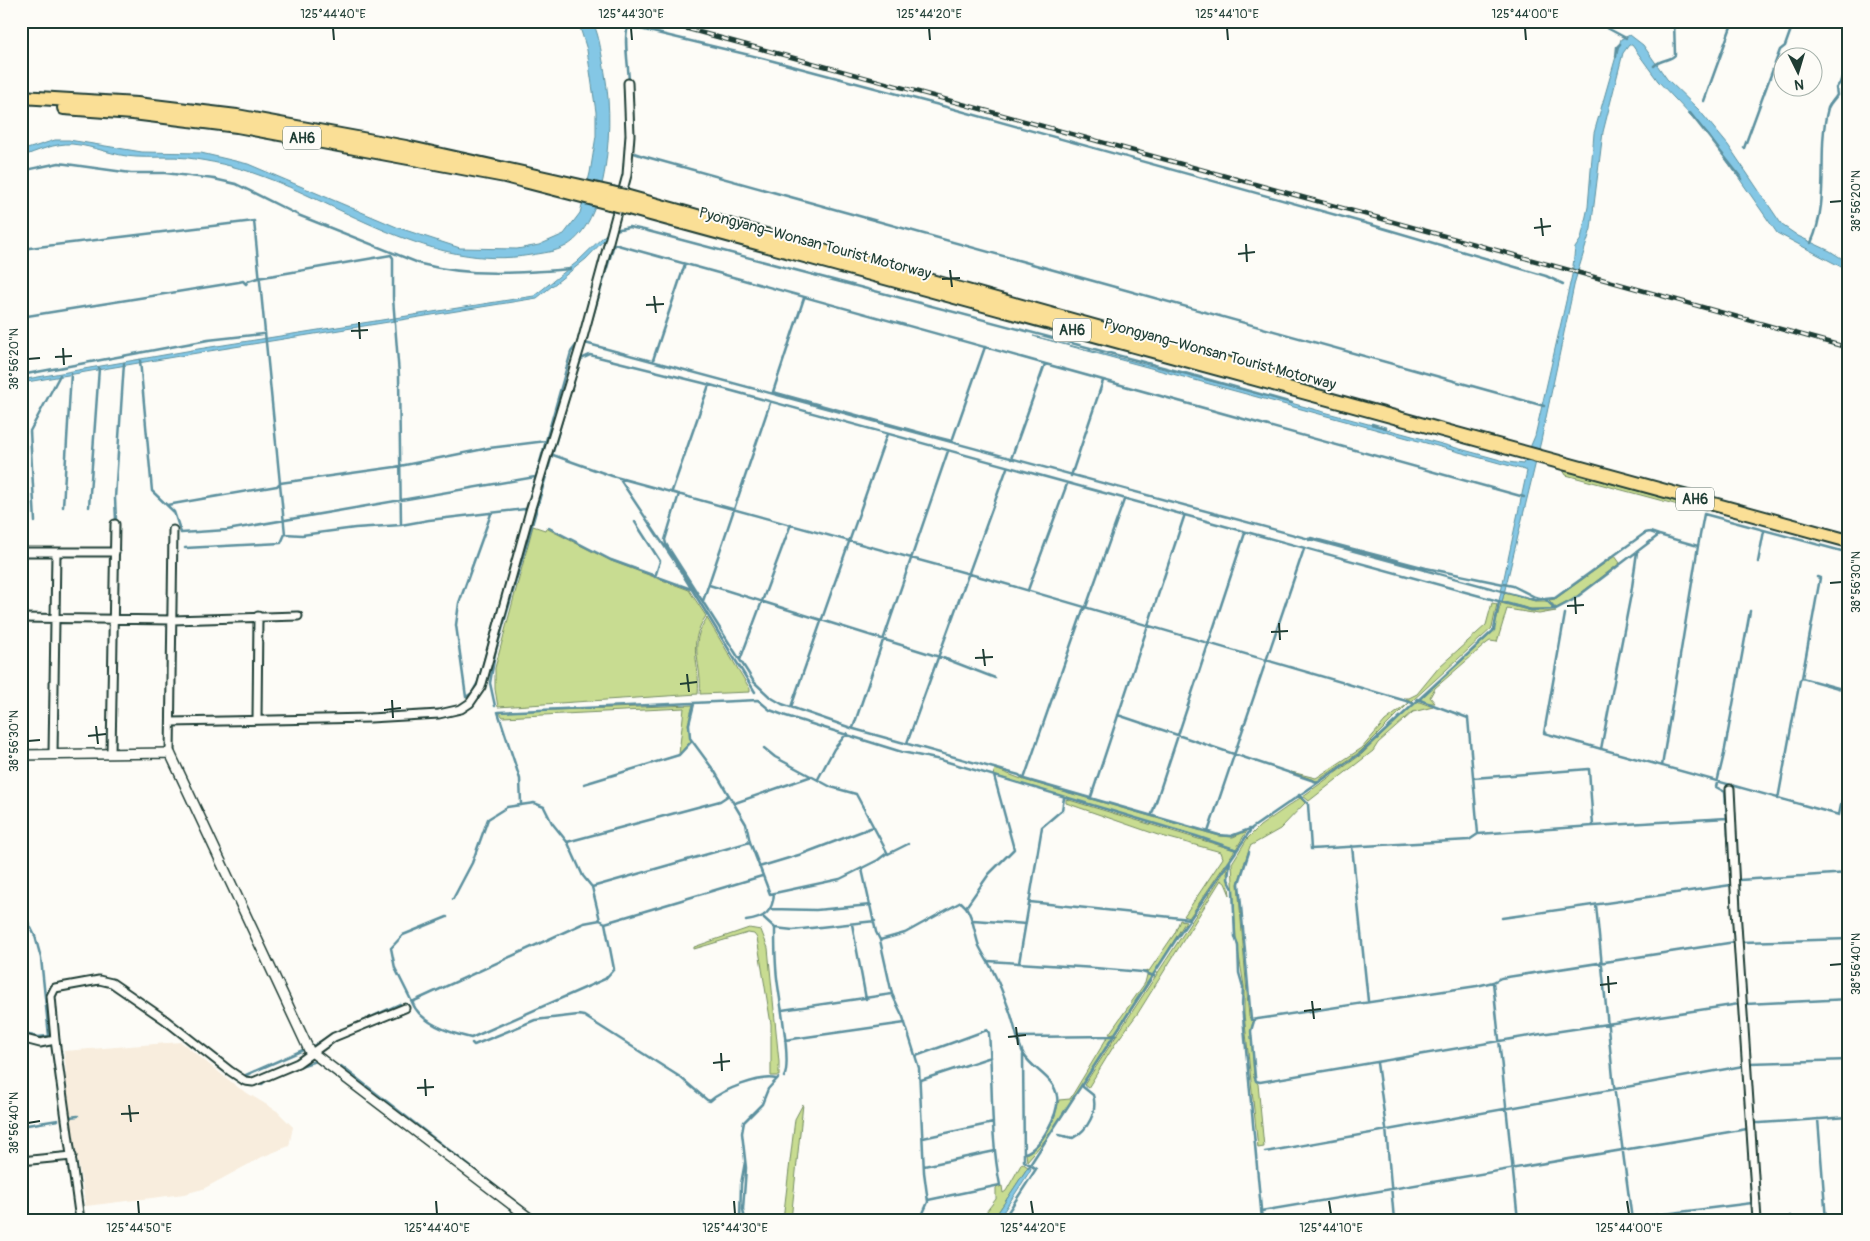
<svg xmlns="http://www.w3.org/2000/svg" width="1870" height="1241" font-family="Pangolin,sans-serif">
	<style>
		.built { fill: #f8eddd }
		.green { fill: #c8dc91; stroke: #748c62 }
		.water { fill: #84c7e5; stroke: #5c909e }
		.lines { fill: none; stroke-linecap: round; stroke-linejoin: round }
		.stream { stroke: #5c909e; stroke-width: 2.5 }
		.street-casing { stroke: #1f3d34; stroke-width: 11 }
		.secondary-casing { stroke: #1f3d34; stroke-width: 12 }
		.highway-casing { stroke: #1f3d34; stroke-width: 16 }
		.street { stroke: #fdfcf7; stroke-width: 7 }
		.secondary { stroke: #fdfcf7; stroke-width: 9 }
		.highway { stroke: #fadf96; stroke-width: 12 }
		.rail-casing { stroke: #1f3d34; stroke-width: 4.5 }
		.rail { stroke: #fdfcf7; stroke-width: 2.5; stroke-dasharray: 8; stroke-linecap: butt }
		.highway-bridge-casing { stroke: #1f3d34; stroke-width: 16; stroke-linecap: butt }
		.highway-bridge { stroke: #fadf96; stroke-width: 12 }
		.ticks { fill: none; stroke: #1f3d34; stroke-width: 2 }
		.labels { text-anchor: middle; stroke-width: 4; stroke-linejoin: round; paint-order: stroke }
		.shield { fill: #fdfcf7; stroke: #62766e; stroke-width: 1 }
		.shield-label { font-size: 14px; font-weight: bold; fill: #1f3d34 }
		.street-label { font-size: 15px; fill: #1f3d34; stroke: #fdfcf7 }
		.neatline { fill: none; stroke: #1f3d34; stroke-width: 2 }
		.ticks-label { font-size: 12px; text-anchor: middle; fill: #1f3d34 }
	</style>
	<rect width="100%" height="100%" fill="#fdfcf7"/>
	<filter id="ink" filterUnits="userSpaceOnUse"><feTurbulence type="fractalNoise" baseFrequency=".02" numOctaves="2"/><feDisplacementMap in="SourceGraphic" scale="10" xChannelSelector="R" yChannelSelector="G"/><feConvolveMatrix kernelMatrix="1 2 1 2 8 2 1 2 1" color-interpolation-filters="sRGB"/></filter>
	<g filter="url(#ink)">
		<path class="built" d="M181 1042 239 1088 277 1111 293 1127 289 1146 262 1157 203 1189 184 1194 86 1206 71 1123 64 1051Z"/>
		<path class="green" d="M1563 470 1681 503 1678 505 1566 475Z
			M533 526 545 530 546 528 611 561 689 590 706 616C686 645 701 664 698 694L498 707 495 689V668Z
			M1615 556 1620 563 1573 599 1556 608 1549 600 1555 599Z
			M1504 593 1535 601H1547L1554 609H1531L1502 602Z
			M1492 603 1497 604 1492 628 1412 701 1404 698H1409L1417 694 1440 666 1486 625Z
			M1501 603 1531 611H1556L1539 614 1507 609 1497 642 1490 641 1487 643 1435 688 1430 697 1435 703H1427L1420 699 1493 632Z
			M707 618 750 689V692L700 694C703 665 687 646 707 618Z
			M1417 701 1433 707 1413 712 1378 743 1373 751 1309 801 1303 796 1362 754Z
			M1409 703 1360 752 1317 781 1291 772 1316 778 1362 748 1385 721Z
			M693 705 688 724 691 741 679 754 684 708 503 717 499 712Z
			M995 769 1024 780 1219 836 1233 837 1247 831 1236 849 993 775Z
			M1300 798 1305 803 1280 829 1250 846 1238 884 1249 1017 1253 1022 1251 1029 1254 1078 1258 1084 1264 1147 1258 1148 1244 1014V986L1236 938 1232 863 1247 839 1260 826Z
			M1066 799 1235 850 1189 918 1184 916 1223 858 1221 852 1158 835 1066 803Z
			M1230 863 1227 873 1230 895 1225 883 1221 880 1138 1013 1115 1044 1088 1088 1084 1085Z
			M1180 920 1186 921 1153 975 1144 972 1149 971 1175 933Z
			M749 928 761 930 768 948 779 1062V1076H771V1024L757 938 754 934 748 933 694 949V947Z
			M1147 975 1153 977 1115 1035 1109 1034 1145 983Z
			M1108 1036 1114 1037 1046 1139 1027 1161 1026 1154C1044 1145 1055 1119 1059 1100L1070 1099Z
			M803 1104 791 1220H783L795 1119Z
			M1022 1163 1028 1167 993 1220H980L996 1199V1188L1002 1186 1003 1193 1006 1191Z"/>
		<path class="water" d="M578 21H592C598 32 600 45 602 56 610 98 611 127 605 169 601 194 590 233 566 246 555 252 543 253 531 255 431 272 345 205 256 174 235 166 210 161 188 158 171 156 153 158 136 157 114 156 94 146 72 144 55 143 37 151 21 157V151L55 140H69L142 152 201 153 248 164 399 228 460 248 517 249 539 245 564 234 580 213 590 173 596 136V112L587 50Z
			M1630 35 1643 45 1667 79 1699 110 1728 145 1782 225 1798 236 1830 251 1849 263V271L1777 233 1709 135 1658 81 1632 45H1629L1623 53 1603 132 1591 229 1575 281 1541 441 1502 602 1499 601 1527 471 1525 470 1033 336 1188 375 1508 462 1523 464 1535 436 1572 275 1575 248 1581 239 1588 207 1594 133 1621 39Z
			M608 232 606 238 586 259 537 298 197 353 21 383V380L198 349 534 296 577 262Z
			M1028 1167 1031 1168 1030 1171 998 1220H993Z"/>
		<g class="lines">
			<path class="stream" d="M1594 21 1626 38
				M1616 57 1617 47 1620 44
				M1654 66C1661 59 1670 61 1675 55L1674 21
				M629 82C629 71 623 35 628 28H636L762 58 939 105 1372 225 1546 276 1563 284
				M1704 101 1733 21
				M1690 113 1742 179
				M1744 148 1780 50 1785 46 1794 21
				M631 150V152L643 156 1544 406
				M21 171 59 163 131 173H165L214 179 236 184 298 215 421 264C471 277 519 273 570 269
				M615 230 629 227 644 230 1185 373 1292 403
				M1811 243C1831 199 1816 153 1828 108 1830 103 1834 100 1837 95L1836 88 1840 83 1849 56
				M21 249 254 221 285 534
				M603 252 607 236
				M804 298 773 392 936 437 952 441 985 347
				M21 317 239 282 243 281 246 284 248 281 258 278 391 255 393 258V298L399 375 401 525
				M140 360 152 491 174 512 181 533 227 530 535 477
				M653 360 685 264
				M21 375 208 340 263 334
				M1372 424 1386 428
				M553 455 612 476 999 582 1413 703
				M1011 459 1045 364
				M1071 476 1103 381
				M619 478 675 562 755 692
				M672 491 709 385
				M679 494 665 540 666 544 754 682 770 697 782 704 854 729 1019 775 1024 779 1219 835 1231 836 1250 829
				M1524 497 614 244 585 343 1535 600 1555 598 1645 533 1650 532 1659 535
				M167 505 277 486 280 483 395 467 489 448 546 441
				M63 507 71 373
				M89 507 99 368
				M491 514 459 603 456 625 466 697 472 693 478 682 571 352 577 344 589 303
				M116 520 115 498 124 363
				M35 522 30 431 60 375
				M635 522 660 561 655 577
				M549 528 611 560 691 589
				M1309 540 1311 538 1426 568 1513 586 1535 597 1545 599 1556 609
				M185 548 281 543 285 534 302 535 355 528 401 525 429 520 525 509
				M1758 562 1764 531
				M709 585 946 659 995 678
				M1028 590 1067 484
				M703 601 770 403
				M1565 614 1544 733 1839 815 1849 766
				M740 660 791 524
				M1802 678 1820 578 1817 577
				M1417 699 1468 718 1478 834 1593 826
				M694 704 689 724 690 738 715 772 746 824 750 842 770 894 840 879 878 860 887 853
				M495 706 490 683 495 654 573 382 581 359 590 355 703 383 1531 610 1556 609 1573 600 1659 535 1698 546 1704 514 1849 553
				M791 707 887 434
				M1118 715 1317 782
				M853 728 948 451
				M907 743 1007 468
				M764 748 775 757 831 787 856 794 888 854 908 844
				M1601 749 1631 594 1637 552
				M1662 766 1698 546
				M994 776 1014 849 989 874 966 907C974 919 974 932 979 946 983 954 988 962 992 969 999 983 1005 998 1010 1012 1015 1026 1017 1042 1024 1055 1033 1070 1054 1077 1057 1096 1060 1112 1041 1148 1025 1153
				M1473 778 1589 769 1593 826 1727 818
				M818 779 834 749 847 733
				M1024 779 1083 610 1086 607 1124 500
				M584 784 679 755 692 741
				M1299 795 1308 804 1311 849 1469 840 1478 834
				M1734 796 1744 985
				M1091 797 1184 517
				M1778 799 1800 680 1802 678 1849 691
				M735 803 812 776
				M521 804 520 779 498 712 758 700 770 710 786 716 902 752 941 760 1196 836 1237 850
				M1152 814 1245 533
				M1208 832 1304 549
				M567 842 720 801 729 795
				M1352 846 1368 1001
				M1249 852 1239 883 1251 1020 1477 986 1493 982 1518 1220
				M1230 861 1228 879 1233 889 1235 937 1238 945 1239 973 1243 987 1242 1006 1262 1220
				M759 867 802 854 873 827
				M862 869 876 932 880 940 905 933 961 902 966 907
				M1739 880 1849 873
				M592 887 750 842
				M1732 891 1725 792 1716 787 1724 754 1750 611
				M453 899 472 863 488 819 507 807 534 803 544 807 552 823 568 843 583 876 592 887 600 920 605 923 614 969 605 979 471 1038C450 1033 420 1023 412 1002L584 923 600 920
				M1030 902 1190 919
				M1596 905 1613 1078 1632 1220
				M21 908 35 936 41 958 49 1036 38 1037 21 1033
				M770 909 816 910 871 905
				M764 918 775 928 793 930 875 921
				M1502 918 1731 885
				M973 920 1026 924
				M746 921C764 919 773 912 774 893
				M605 923 762 876
				M852 924 866 999
				M775 928C775 944 775 961 777 978 779 997 792 1064 784 1077
				M880 940 892 994 903 1017 919 1068 924 1172 928 1202 920 1220
				M1742 942 1849 939
				M988 961 1095 968 1142 972 1154 976
				M1019 963 1042 827 1062 810 1064 798
				M1493 982 1501 978 1735 942
				M412 1002 395 968 391 948 403 935 447 917
				M1746 1004 1849 999
				M782 1010 892 994
				M1254 1021 1251 1031 1255 1077 1256 1081 1260 1082 1541 1034 1739 1004
				M354 1025 400 1004
				M1741 1034 1753 1220
				M1018 1037 1115 1036
				M785 1040 905 1023
				M472 1043 474 1045 535 1020 578 1015 584 1016 680 1077 707 1100 710 1101C722 1090 760 1075 776 1079
				M313 1046 328 1037
				M916 1056 987 1030 989 1033C993 1084 990 1135 1000 1185L928 1200
				M1377 1063 1386 1128 1394 1220
				M1749 1063 1849 1060
				M341 1066 539 1220
				M297 1067 316 1061 344 1082
				M246 1075 303 1050
				M921 1080 991 1057
				M262 1084 269 1078
				M69 1117 78 1116
				M1818 1119 1826 1220
				M1752 1120 1755 1123H1760L1849 1117
				M21 1126 58 1120
				M1059 1135 1073 1138C1088 1130 1098 1111 1093 1095L1083 1087
				M923 1138 993 1123
				M1265 1152 1743 1066
				M924 1166 995 1151
				M1028 1168 1175 941 1252 828 1361 753 1494 630 1499 602
				M472 1179 524 1220
				M1261 1211 1747 1129
				M1790 1216 1791 1220
				M740 1220 741 1184 745 1162
				M745 1220 743 1209 746 1168 742 1133 744 1122 762 1104 768 1089 778 1078
				M1003 1220 1036 1169 1024 1161 1023 1055
				M1616 1220 1752 1203"/>
			<g class="street-casing">
				<path id="street" d="M21 552H115
					M21 618 173 620 298 616
					M257 720 258 616
					M171 722 370 718 439 714 461 709 470 703 481 687 530 511 582 341 627 175 630 135 628 83
					M111 753 115 524
					M170 753 173 530
					M53 754 56 553
					M1730 789 1736 910 1757 1220
					M21 1038 40 1043 55 1040
					M21 1161 72 1156
					M80 1220 55 1040 51 996 55 988 99 980 112 983 164 1019 230 1071 245 1081 253 1082 298 1063 334 1037 405 1008"/>
			</g>
			<g class="secondary-casing">
				<path id="secondary" d="M21 755 170 753 309 1050 532 1220"/>
			</g>
			<g class="highway-casing">
				<path id="highway" d="M21 97 137 104 237 116 406 147 612 193
					M64 108 133 113 237 126 505 176 609 203
					M625 196 1270 375
					M621 206 1849 541"/>
			</g>
			<use href="#street" class="street"/>
			<use href="#secondary" class="secondary"/>
			<use href="#highway" class="highway"/>
			<g class="rail-casing">
				<path id="rail" d="M659 21 1569 270 1849 348"/>
			</g>
			<use href="#rail" class="rail"/>
			<g class="highway-bridge-casing">
				<path id="highway-bridge" d="M612 193 625 196
					M609 203 621 206"/>
			</g>
			<use href="#highway-bridge" class="highway-bridge"/>
		</g>
	</g>
	<path class="ticks" d="M333 28 334 40M631 28 632 40M929 28 930 40M1227 28 1228 40M1525 28 1526 40M1830 202 1842 201M1541 218 1543 236M1534 228 1551 226M1246 244 1247 262M1238 254 1255 252M950 270 952 287M942 279 960 278M654 296 656 313M646 305 664 304M359 322 360 339M351 331 368 330M63 348 64 365M55 357 72 356M28 359 40 358M1830 583 1842 582M1575 597 1576 614M1567 606 1584 605M1279 623 1280 640M1271 632 1288 631M983 649 985 666M975 658 993 657M687 674 689 692M680 684 697 682M392 700 393 718M384 710 401 708M96 726 98 744M88 736 106 734M28 741 40 740M1830 965 1842 964M1608 976 1609 993M1600 985 1617 983M1312 1001 1314 1019M1304 1011 1321 1009M1016 1027 1018 1045M1008 1037 1026 1035M721 1053 722 1071M713 1063 730 1061M425 1079 426 1096M417 1088 434 1087M129 1105 131 1122M121 1114 139 1113M28 1123 40 1121M138 1201 139 1214M436 1201 437 1214M734 1201 735 1214M1031 1201 1033 1214M1329 1201 1331 1214M1627 1201 1629 1214"/>
	<g class="labels">
		<g class="shield">
			<rect x="283" y="126.5" width="38" height="23" rx="4"/>
			<rect x="1053" y="318.5" width="38" height="23" rx="4"/>
			<rect x="1676" y="487.5" width="38" height="23" rx="4"/>
		</g>
		<g class="shield-label">
			<text x="302" y="143">AH6</text>
			<text x="1072" y="335">AH6</text>
			<text x="1695" y="504">AH6</text>
		</g>
		<g class="street-label">
			<text transform="translate(815 243) rotate(15)" y="5">Pyongyang–Wonsan Tourist Motorway</text>
			<text transform="translate(1220 354) rotate(15)" y="5">Pyongyang–Wonsan Tourist Motorway</text>
		</g>
	</g>
	<rect width="1870" height="1241" fill="none" stroke="#fdfcf7" stroke-width="55"/>
	<g transform="translate(1798 72) rotate(175)"><circle r="24" fill="#fdfcf7" stroke="#a4b0a9"/>
	<path d="M0-4L9 19L0 12L-9 19Z" fill="#1f3d34"/>
	<text y="-8" font-size="14" font-weight="bold" text-anchor="middle" fill="#1f3d34">N</text>
	</g>
	<rect x="28" y="28" width="1814" height="1186" class="neatline"/>
	<g class="ticks-label">
		<text x="333" y="18">125°44'40"E</text>
		<text x="631" y="18">125°44'30"E</text>
		<text x="929" y="18">125°44'20"E</text>
		<text x="1227" y="18">125°44'10"E</text>
		<text x="1525" y="18">125°44'00"E</text>
		<text transform="translate(1856 201) rotate(-90)" y="4">38°56'20"N</text>
		<text transform="translate(14 359) rotate(-90)" y="4">38°56'20"N</text>
		<text transform="translate(1856 582) rotate(-90)" y="4">38°56'30"N</text>
		<text transform="translate(14 741) rotate(-90)" y="4">38°56'30"N</text>
		<text transform="translate(1856 964) rotate(-90)" y="4">38°56'40"N</text>
		<text transform="translate(14 1123) rotate(-90)" y="4">38°56'40"N</text>
		<text x="139" y="1232">125°44'50"E</text>
		<text x="437" y="1232">125°44'40"E</text>
		<text x="735" y="1232">125°44'30"E</text>
		<text x="1033" y="1232">125°44'20"E</text>
		<text x="1331" y="1232">125°44'10"E</text>
		<text x="1629" y="1232">125°44'00"E</text>
	</g>
</svg>
